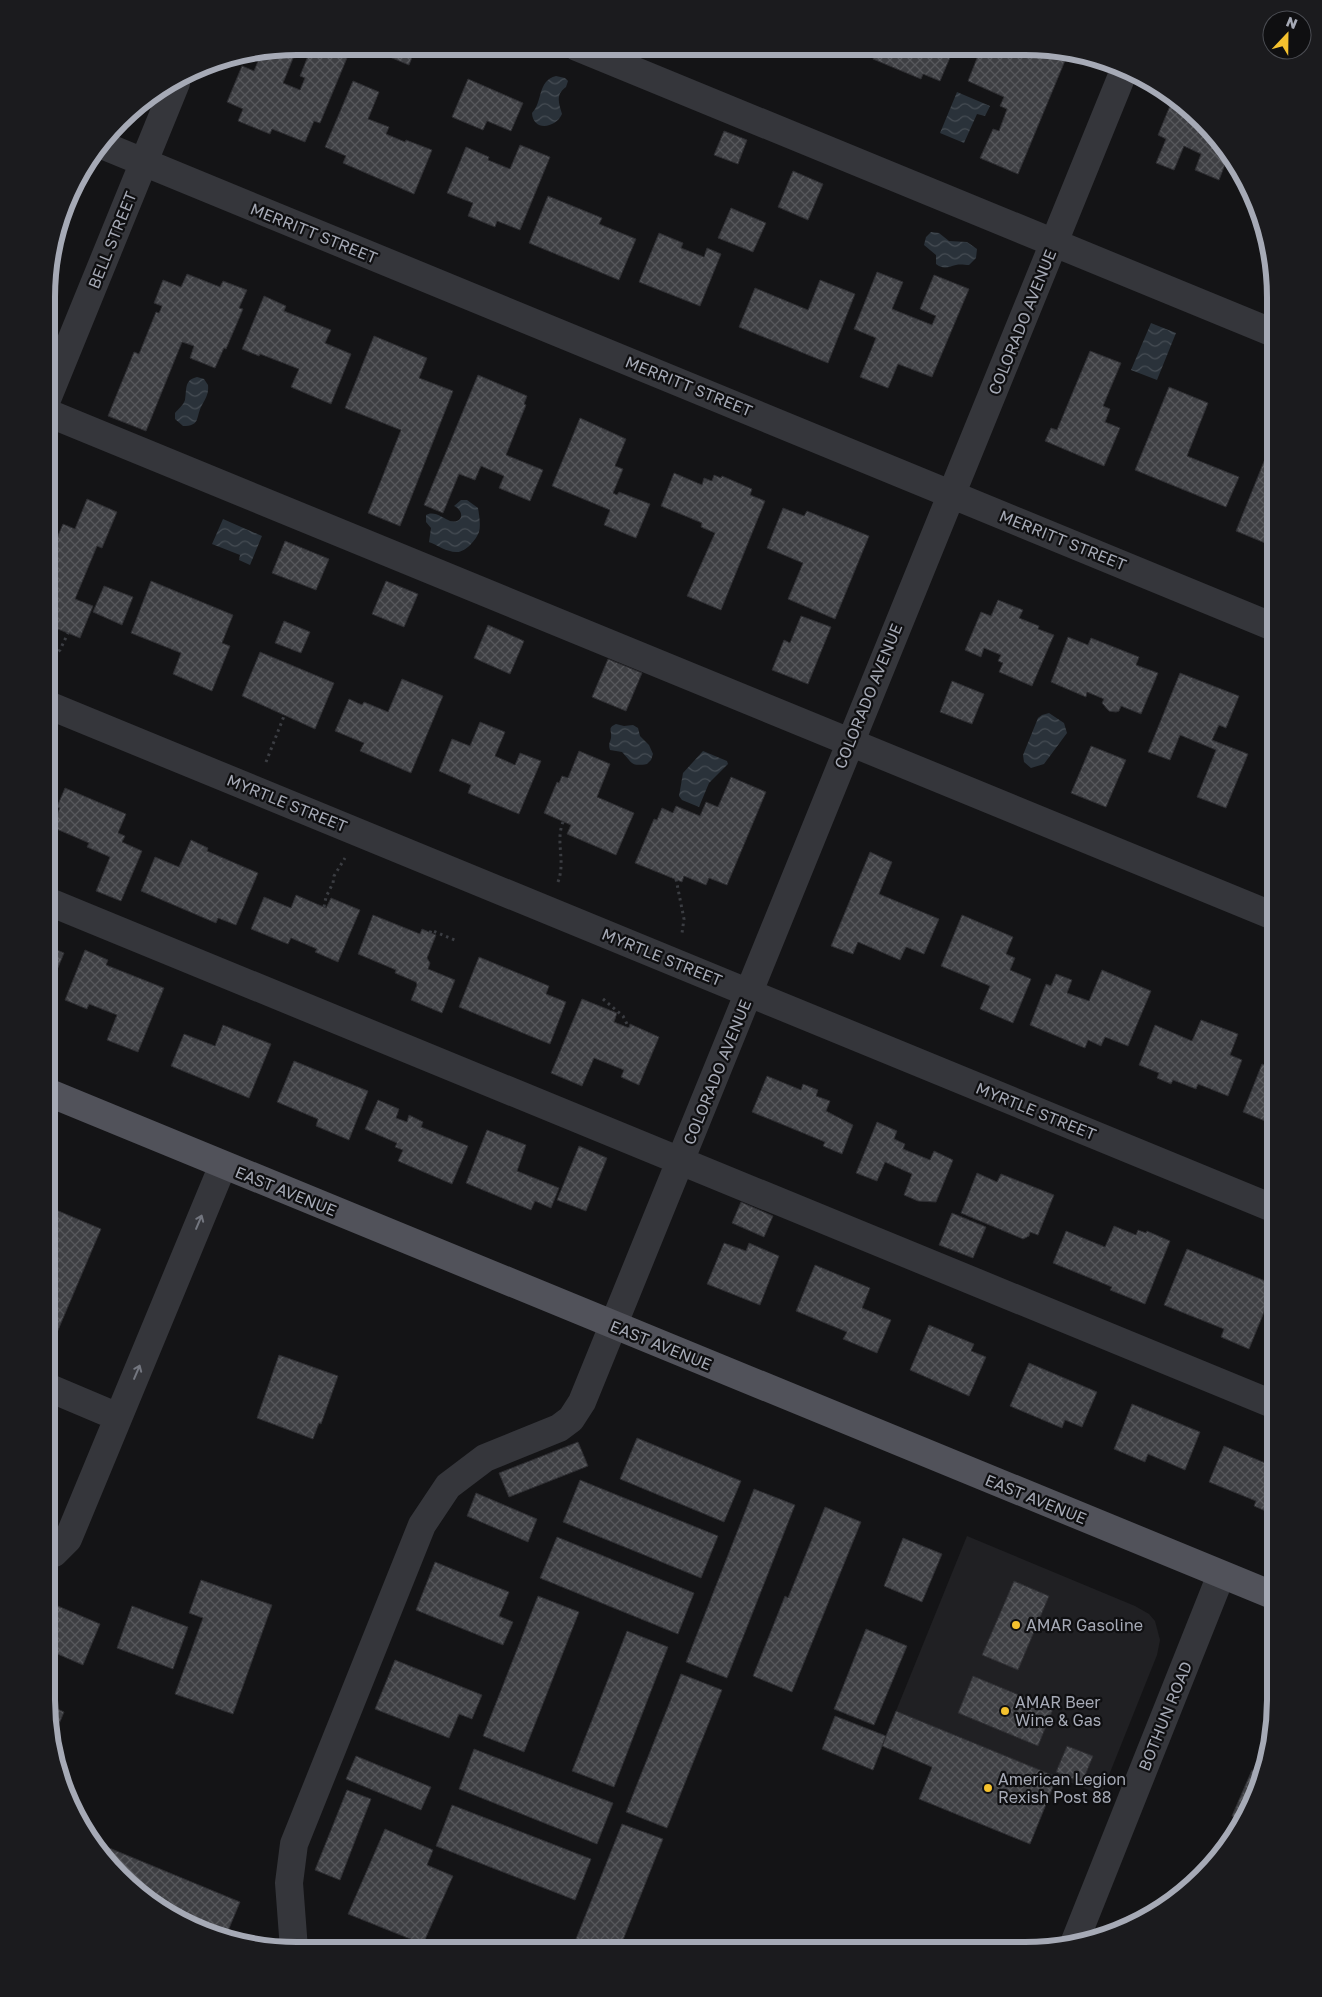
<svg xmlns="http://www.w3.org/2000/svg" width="1322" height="1997" font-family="'Golos Text',sans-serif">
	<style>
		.built { fill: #202023 }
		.water { fill: url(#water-waves) }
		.building { fill: url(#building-cross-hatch); stroke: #2e2e32 }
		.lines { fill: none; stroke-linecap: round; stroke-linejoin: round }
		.path { stroke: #3b3d42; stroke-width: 3; stroke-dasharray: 2.5 4; stroke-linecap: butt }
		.minor { stroke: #35363b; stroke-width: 28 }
		.major { stroke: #51525a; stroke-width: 28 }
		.oneway { stroke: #73767f }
		.poi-dot { fill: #f4c12e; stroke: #0f0f11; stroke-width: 2 }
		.labels { text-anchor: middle; stroke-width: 4.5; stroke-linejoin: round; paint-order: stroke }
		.street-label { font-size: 16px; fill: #a6aab6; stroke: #0f0f11 }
		.poi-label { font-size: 16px; fill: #a6aab6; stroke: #0f0f11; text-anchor: start }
		.rim { fill: none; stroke: #a6aab6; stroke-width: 6 }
	</style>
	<defs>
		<pattern id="water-waves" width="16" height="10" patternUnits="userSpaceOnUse" patternTransform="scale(1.25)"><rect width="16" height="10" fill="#2a323a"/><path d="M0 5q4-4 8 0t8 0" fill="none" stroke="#464d54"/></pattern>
		<pattern id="building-cross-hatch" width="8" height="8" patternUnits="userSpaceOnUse" patternTransform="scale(1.25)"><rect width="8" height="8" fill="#3e3f43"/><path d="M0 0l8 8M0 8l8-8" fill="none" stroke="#57585c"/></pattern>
	</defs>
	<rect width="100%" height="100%" fill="#141416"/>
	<path class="built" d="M967 1536 1135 1606 1149 1614 1155 1621 1160 1640 1157 1655 1101 1795 896 1711Z"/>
	<path class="water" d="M556 76 565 78 568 81 566 87C555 95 559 103 562 114 556 128 533 132 532 113 543 102 537 81 556 76Z
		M957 92 990 106 985 116 977 114 964 143 940 133Z
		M931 232 939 233 949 241 967 242 977 249 976 258 969 265C965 265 960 264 956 265 948 267 944 270 936 264V255L924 245 926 237Z
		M1151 323 1176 333 1157 380 1131 370Z
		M197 377 204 379 208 385C209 395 205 399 201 407 196 418 200 426 183 426L175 419V413C178 409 183 406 185 400 187 389 184 380 197 377Z
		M461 500H467L478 508C479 514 481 525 479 532 476 540 465 553 456 552 447 552 437 545 429 542L431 528 426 522V515C433 510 444 518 450 521 463 524 465 511 454 506Z
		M223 519 262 536 250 565 239 560 240 555 212 544Z
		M1049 713 1064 723 1067 733 1044 764 1031 768 1024 762 1023 755 1038 718 1042 715Z
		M616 724 624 726 633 725 638 728 640 736 649 745 653 754 651 760 647 764C630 767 632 762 622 752L610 750C608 744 610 743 611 738 612 730 607 728 616 724Z
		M703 751 727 761 728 764 709 783 699 807 682 800 679 796 683 773Z"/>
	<path class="building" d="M298 46 283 83 300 90 305 78 300 76 312 46H333L349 53 320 123 314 121 305 142 272 129 270 134 238 121 243 109 227 102 242 66 254 71 261 54 258 53Z
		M374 46 416 47 409 65 373 50Z
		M878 48H954L940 81 923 74 921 79 873 59Z
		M981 48H1058L1069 51 1018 174 980 158 993 129 999 131 1007 109 1000 106 1004 97 968 81Z
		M468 79 523 103 511 131 487 121 483 130 452 117Z
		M353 81 379 92 368 119 389 127 386 134 405 142 406 140 432 150 414 194 343 163 346 156 325 147Z
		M1174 96 1224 144 1229 154 1219 180 1195 170 1201 154 1184 146 1174 170 1156 163 1166 139 1158 135Z
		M724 131 747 140 738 164 714 155Z
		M520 145 550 157 520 230 497 221 495 227 468 216 473 203 447 193 466 147 489 157 488 160 510 169Z
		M793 171 823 184 808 220 778 207Z
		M548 196 602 218 599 224 636 239 619 280 529 243Z
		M731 208 766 223 753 252 718 238Z
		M659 233 683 243 681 248 704 257 707 248 721 254 700 306 639 282Z
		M877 272 903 282 892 309 932 325 936 316 920 309 934 275 969 289 932 377 898 364 888 388 860 377 876 338 854 329Z
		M187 274 220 287 223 281 247 290 239 308 243 309 226 349 224 348 215 368 190 358 194 346 182 342 146 431 108 416 134 352 139 354 156 312 159 313 162 306 154 303 163 280 181 287Z
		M820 280 855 294 828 363 739 327 755 288 808 310Z
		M264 296 286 306 284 311 331 330 325 343 351 354 331 404 291 387 299 369 260 354 259 356 242 349Z
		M374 336 427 358 419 378 453 391 400 526 368 513 401 430 345 408Z
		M1090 351 1121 363 1103 406 1110 409 1105 422 1120 428 1104 466 1045 441 1051 428 1057 430Z
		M478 375 527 396 524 404 526 405 506 455 543 470 530 501 499 488 504 476 481 466 475 480 459 474 443 513 424 505Z
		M1169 387 1208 403 1187 456 1239 477 1226 507 1135 470Z
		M580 418 626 439 615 466 623 469 613 493 617 495 619 492 650 504 636 538 604 525 610 510 552 486Z
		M1267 454 1276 458V532L1270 545 1236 531Z
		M674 473 702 485 704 478 712 481 714 475 721 478 722 476 752 489 750 495 765 501 721 610 687 596 715 533 701 527 702 523 661 506Z
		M87 499 117 512 102 548 97 546 75 599 93 606 80 638 48 625V559L63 524 75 529Z
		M783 508 804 516 807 511 869 536 835 619 788 599 803 563 767 548Z
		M285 541 329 559 316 590 272 573Z
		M151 581 233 615 222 643 230 646 212 691 173 674 181 653 131 633Z
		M386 581 418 594 404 627 372 614Z
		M104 586 133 597 122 625 93 612Z
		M998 600 1023 610 1019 618 1039 626 1038 629 1054 635 1032 686 999 672 1003 663 998 661 1001 655 984 648 981 657 965 650 981 612 991 616Z
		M801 616 831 627 808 684 772 670 784 640 790 643Z
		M284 621 310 632 301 653 275 643Z
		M488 625 524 641 510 674 474 658Z
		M1068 637 1088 645 1091 638 1139 657 1136 665 1158 673 1141 714 1121 706 1119 711 1116 712 1109 711 1102 703 1104 699 1087 692 1086 697 1051 682Z
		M260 652 334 683 315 729 242 696Z
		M608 659 642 673 626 711 592 697Z
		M1180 673 1239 696 1226 728 1219 725 1212 740 1248 754 1226 808 1197 797 1216 750 1180 735 1170 760 1148 752Z
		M402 679 443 696 411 773 360 751 364 743 335 731 349 699 362 705 364 702 388 712Z
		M952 681 984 694 972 724 940 712Z
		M480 722 505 732 495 756 515 765 520 753 541 761 519 814 468 793 471 785 439 771 452 739 470 746Z
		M1276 734V761L1266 757Z
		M1091 746 1126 760 1106 807 1071 793Z
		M579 751 610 764 597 797 634 813 616 855 567 834 571 825 544 813 557 782 559 783 562 776 568 778Z
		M731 777 766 792 727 885 709 878 706 885 684 876 682 882 635 863 654 819 657 820 662 808 673 813 676 806 700 816 706 802 718 807Z
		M65 788 126 814 118 833 125 836 122 842 142 851 121 901 96 891 110 857 87 847 89 843 52 827 60 808 57 807Z
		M191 840 208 848 207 851 258 873 236 925 218 918 216 923 141 891 155 857 179 867Z
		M870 852 892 862 879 894 939 919 924 954 906 947 900 960 858 942 853 954 831 946Z
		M296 895 326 908 331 898 360 910 338 962 315 952 317 949 291 938 288 944 251 929 264 897 291 908Z
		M373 915 420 934 422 929 436 935 427 958 430 963 428 969 455 980 442 1013 411 1000 417 985 416 982 395 973 396 970 358 954Z
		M962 915 1013 937 1006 954 1015 958 1010 970 1031 979 1013 1023 980 1009 990 986 941 966Z
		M47 928 56 931 50 947 64 953 47 994Z
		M85 950 108 960 106 965 164 988 138 1052 107 1040 117 1015 89 1004 87 1009 65 1000Z
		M479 957 549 986 546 994 566 1002 550 1044 459 1007Z
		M1102 970 1151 991 1128 1046 1105 1037 1101 1046 1088 1040 1085 1048 1030 1025 1046 984 1051 986 1056 974 1072 980 1067 993 1089 1001Z
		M582 999 617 1013 614 1022 629 1028 630 1024 659 1037 639 1085 621 1077 624 1070 594 1058 582 1086 551 1073Z
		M1201 1020 1238 1034 1230 1055 1242 1060 1228 1096 1198 1084 1196 1089 1173 1080 1171 1084 1157 1078 1159 1073 1139 1065 1155 1025 1192 1041Z
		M223 1025 271 1044 249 1098 171 1066 184 1034 215 1046Z
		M294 1061 368 1091 349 1140 316 1126 318 1119 277 1102Z
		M1262 1064 1275 1070V1125L1243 1112Z
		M767 1076 801 1090 803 1084 818 1090 816 1096 830 1101 826 1111 853 1125 842 1154 823 1146 825 1142 752 1112Z
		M378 1100 399 1109 396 1118 407 1122 409 1115 423 1122 421 1127 468 1146 452 1184 398 1161 403 1150 395 1147 397 1143 365 1129Z
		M877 1122 897 1131 894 1139 905 1144 903 1149 930 1160 934 1151 953 1160 936 1202 918 1201 904 1195 912 1174 885 1162 877 1181 856 1173Z
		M487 1130 526 1145 517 1171 559 1188 551 1208 535 1201 531 1210 466 1183Z
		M579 1146 607 1158 586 1211 557 1200Z
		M977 1173 997 1182 1001 1174 1054 1195 1038 1235 1030 1232 1029 1236 1023 1239 961 1213Z
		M741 1202 773 1216 764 1237 732 1223Z
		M49 1207 101 1229 47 1356V1212Z
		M952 1213 986 1227 973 1258 939 1245Z
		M1114 1226 1136 1235 1138 1230 1146 1233 1147 1231 1170 1241 1145 1304 1110 1290 1112 1287 1053 1263 1066 1231 1105 1247Z
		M724 1243 746 1251 749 1243 779 1256 760 1305 707 1284Z
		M1187 1249 1275 1285 1249 1349 1221 1337 1224 1329 1164 1305Z
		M815 1265 870 1288 862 1308 891 1320 877 1353 843 1339 847 1332 796 1311Z
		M929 1325 974 1344 971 1351 986 1357 969 1396 910 1370Z
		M279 1355 338 1376 321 1424 319 1423 313 1439 257 1418Z
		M1029 1363 1097 1392 1082 1427 1065 1420 1062 1428 1010 1406Z
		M1132 1404 1200 1432 1185 1470 1148 1454 1145 1462 1114 1449Z
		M637 1438 741 1481 724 1522 620 1479Z
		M578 1442 588 1466 509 1497 499 1473Z
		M1224 1446 1275 1467V1515L1254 1506 1256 1501 1209 1482Z
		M580 1480 718 1536 701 1578 563 1522Z
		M754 1489 795 1505 727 1678 686 1662Z
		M476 1493 537 1519 528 1542 467 1516Z
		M825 1507 861 1522 792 1692 753 1676 785 1596 788 1598Z
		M557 1537 694 1593 678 1634 540 1578Z
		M903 1538 942 1554 922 1602 884 1586Z
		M435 1562 509 1592 499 1616 513 1622 503 1645 416 1610Z
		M201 1580 272 1605 233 1714 175 1694 203 1618 189 1613Z
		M1014 1581 1049 1596 1018 1670 982 1655Z
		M538 1596 579 1612 524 1752 483 1736Z
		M46 1601 100 1624 83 1665 46 1649Z
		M132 1606 188 1627 173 1669 117 1648Z
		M866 1629 907 1646 874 1725 834 1709Z
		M627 1631 668 1647 614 1787 572 1771Z
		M395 1660 482 1695 472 1719 459 1714 449 1738 375 1709Z
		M681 1674 722 1690 667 1828 626 1812Z
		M973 1676 1053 1709 1038 1746 958 1713Z
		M47 1704 64 1712 54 1736Z
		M896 1711 1057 1777 1030 1844 919 1799 932 1767 882 1746Z
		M835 1716 886 1736 873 1770 822 1749Z
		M1067 1746 1093 1756 1082 1783 1056 1772Z
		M474 1749 613 1803 597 1844 459 1789Z
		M356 1756 431 1787 421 1810 346 1779Z
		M1252 1770 1263 1775 1243 1820 1232 1816Z
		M347 1790 371 1799 340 1880 315 1870Z
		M452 1805 591 1859 575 1900 436 1846Z
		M622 1824 663 1839 619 1950 572 1949Z
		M385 1829 433 1850 427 1865 453 1876 423 1944 348 1914Z
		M102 1845 240 1902 225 1938 202 1932 145 1899 99 1853Z
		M506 1941 528 1949H503Z"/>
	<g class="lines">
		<path class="path" d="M48 659 60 650 68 633
			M266 762 284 716
			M676 879 684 919 682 933
			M558 882C566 860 555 842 563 822
			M324 907 326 897 333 883 334 876 345 858
			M430 933 431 930 457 941
			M603 999 623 1016 629 1028"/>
		<path class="minor" d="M577 47 1276 334
			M102 145 1276 628
			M48 397 176 83
			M48 413 1276 917
			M48 705 1275 1209
			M47 901 1275 1405
			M47 1387 118 1417
			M46 1553H54L68 1539 223 1165
			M1075 1941 1221 1575
			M294 1949 289 1883 294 1844 422 1525 448 1486 485 1458 559 1428 571 1419 582 1402 1125 68"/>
		<path class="major" d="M47 1092 1275 1596"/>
	</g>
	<defs><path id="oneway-shaft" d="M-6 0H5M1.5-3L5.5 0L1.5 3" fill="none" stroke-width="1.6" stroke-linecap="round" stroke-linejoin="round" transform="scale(1.25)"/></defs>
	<g class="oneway">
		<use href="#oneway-shaft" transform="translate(199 1222) rotate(-67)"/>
		<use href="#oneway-shaft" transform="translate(137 1372) rotate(-67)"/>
	</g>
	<g class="poi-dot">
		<circle cx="1016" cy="1625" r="5"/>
		<circle cx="1005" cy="1711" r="5"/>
		<circle cx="988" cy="1788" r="5"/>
	</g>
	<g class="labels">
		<g class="street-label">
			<text transform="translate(314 233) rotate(22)" y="6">MERRITT STREET</text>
			<text transform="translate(112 240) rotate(-68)" y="6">BELL STREET</text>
			<text transform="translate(1022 322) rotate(-68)" y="6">COLORADO AVENUE</text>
			<text transform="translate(689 386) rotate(22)" y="6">MERRITT STREET</text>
			<text transform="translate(1063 540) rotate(22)" y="6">MERRITT STREET</text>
			<text transform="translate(868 696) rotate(-68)" y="6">COLORADO AVENUE</text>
			<text transform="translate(287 803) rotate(22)" y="6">MYRTLE STREET</text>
			<text transform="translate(662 957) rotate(22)" y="6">MYRTLE STREET</text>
			<text transform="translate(717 1072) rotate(-68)" y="6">COLORADO AVENUE</text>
			<text transform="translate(1036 1111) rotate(22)" y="6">MYRTLE STREET</text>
			<text transform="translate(286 1191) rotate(22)" y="6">EAST AVENUE</text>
			<text transform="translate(661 1345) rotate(22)" y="6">EAST AVENUE</text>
			<text transform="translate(1036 1499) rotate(22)" y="6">EAST AVENUE</text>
			<text transform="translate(1165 1716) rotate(-68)" y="6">BOTHUN ROAD</text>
		</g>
		<g class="poi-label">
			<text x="1026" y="1631">AMAR Gasoline</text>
			<text x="1015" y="1708">AMAR Beer<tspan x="1015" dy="18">Wine &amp; Gas</tspan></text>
			<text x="998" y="1785">American Legion<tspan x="998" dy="18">Rexish Post 88</tspan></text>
		</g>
	</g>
	<path d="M0 0H1322V1997H0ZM297 55H1025A242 242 0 0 1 1267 297V1700A242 242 0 0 1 1025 1942H297A242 242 0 0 1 55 1700V297A242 242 0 0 1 297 55Z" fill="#1b1b1e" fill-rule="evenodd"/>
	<path class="rim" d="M297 55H1025A242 242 0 0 1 1267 297V1700A242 242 0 0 1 1025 1942H297A242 242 0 0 1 55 1700V297A242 242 0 0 1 297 55Z"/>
	<g transform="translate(1287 35) rotate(22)"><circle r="24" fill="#0f0f11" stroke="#4b4d53"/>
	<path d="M0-4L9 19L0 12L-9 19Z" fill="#f4c12e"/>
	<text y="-8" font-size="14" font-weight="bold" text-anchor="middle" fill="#a6aab6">N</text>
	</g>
</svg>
